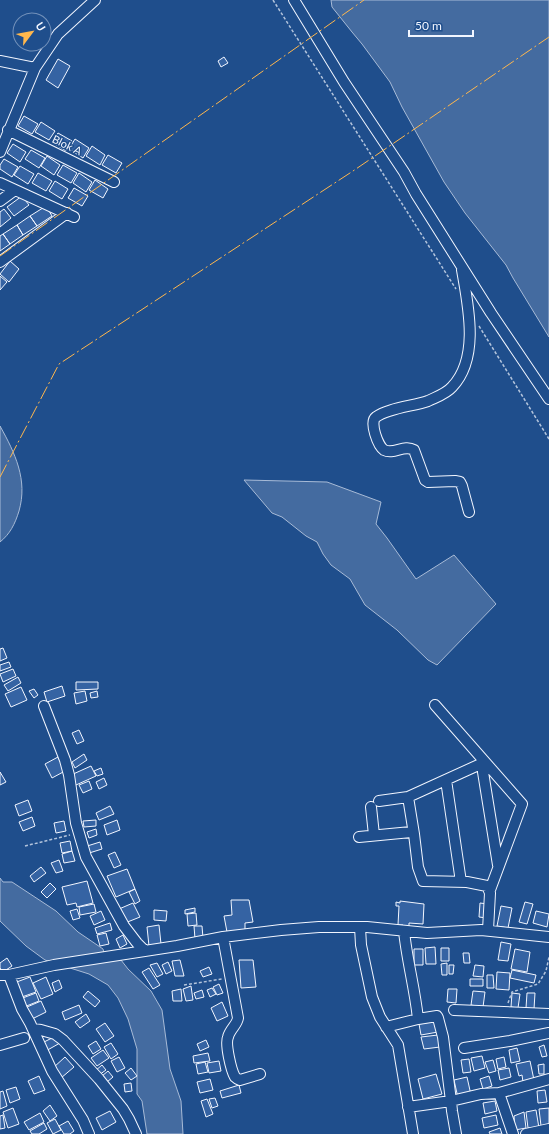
<svg xmlns="http://www.w3.org/2000/svg" width="549" height="1134" font-family="Lato,sans-serif">
	<style>
		.water { fill: #446ba0; stroke: #a8bbd7 }
		.building { fill: #3563a3; stroke: #f2f6ff }
		.lines { fill: none; stroke-linecap: round; stroke-linejoin: round }
		.minor-casing { stroke: #f2f6ff; stroke-width: 12 }
		.path { stroke: #b3c4dc; stroke-width: 1.5; stroke-dasharray: 3 2; stroke-linecap: butt }
		.minor { stroke: #1f4e8c; stroke-width: 10 }
		.power { stroke: #ffb74d; stroke-width: 1; stroke-dasharray: 14 3 2 3; stroke-linecap: butt }
		.labels { text-anchor: middle; stroke-width: 3; stroke-linejoin: round; paint-order: stroke }
		.street-label { font-size: 11px; fill: #f2f6ff; stroke: #1f4e8c }
	</style>
	<rect width="100%" height="100%" fill="#1f4e8c"/>
	<path class="water" d="M331 0H549V337L513 278 506 265 465 213 444 182 402 107 390 82 362 44 352 32 332 7Z
		M0 426C15 453 28 480 19 511 15 524 10 534 0 542Z
		M244 480 327 482 381 502 376 524 387 538 416 579 454 555 496 604 437 665 428 660 397 630 365 605 350 579 331 565 323 554 317 542 306 536 282 517 272 513Z
		M0 878 3 882H12L56 911 78 932 103 949 106 960H121L128 969 151 991 162 1010 170 1069 181 1101 183 1134H147L142 1101 137 1094V1049L128 1019 118 998 108 985 89 974 45 960 26 946 0 921Z"/>
	<path class="building" d="M224 57 228 63 221 67 218 61Z
		M58 59 70 66 58 88 46 80Z
		M24 116 38 124 32 134 18 126Z
		M41 122 55 131 49 140 35 132Z
		M58 133 72 141 66 151 52 142Z
		M75 139 89 148 83 158 69 149Z
		M13 144 26 152 20 162 7 153Z
		M92 146 105 155 100 165 86 156Z
		M31 150 45 158 39 168 25 159Z
		M108 155 122 163 116 173 102 165Z
		M47 156 60 165 54 175 41 166Z
		M4 159 18 167 12 177 0 169V165Z
		M63 165 77 173 71 183 57 175Z
		M20 166 34 174 28 184 14 175Z
		M38 173 52 181 46 191 32 183Z
		M79 173 92 182 86 192 73 183Z
		M95 180 108 189 103 198 89 190Z
		M55 181 68 189 62 199 49 191Z
		M74 188 88 196 82 206 68 198Z
		M22 196 29 205 14 216 7 207Z
		M46 206 52 216 37 226 30 216Z
		M4 209 11 218 0 227V212Z
		M30 216 37 226 23 235 17 225Z
		M17 225 23 235 10 244 3 234Z
		M3 234 10 244 0 251V236Z
		M10 261 19 269 9 282 0 274Z
		M0 276 7 282 0 290Z
		M3 648 7 658 0 661V649Z
		M9 662 11 667 0 671V665Z
		M13 669 16 676 3 682 0 674Z
		M18 677 21 683 8 691 4 685Z
		M76 682H98V689L76 690Z
		M62 686 65 696 47 702 44 692Z
		M21 687 27 700 11 707 5 694Z
		M34 689 38 695 34 698 29 691Z
		M85 691 87 701 76 704 74 693Z
		M97 691 98 697 91 698 90 693Z
		M79 730 84 741 77 744 72 733Z
		M84 754 87 760 75 768 72 762Z
		M58 757 65 771 52 778 45 764Z
		M91 766 96 776 76 785 71 775Z
		M101 768 103 774 97 776 94 771Z
		M0 772 6 782 0 785Z
		M104 778 107 785 99 789 96 782Z
		M89 781 92 789 83 793 79 785Z
		M28 800 32 811 19 816 15 805Z
		M110 806 114 814 99 820 96 813Z
		M32 817 35 826 23 831 19 822Z
		M96 820V826L84 827 83 821Z
		M117 820 120 830 107 835 104 825Z
		M64 821 66 831 56 833 54 823Z
		M96 829 97 835 89 838 87 832Z
		M70 841 72 851 62 853 60 843Z
		M100 842 102 849 86 854 84 847Z
		M72 851 75 861 64 863 62 854Z
		M115 852 121 865 114 868 108 855Z
		M59 860 63 871 56 873 51 863Z
		M41 867 46 873 34 882 30 876Z
		M127 869 135 889 116 897 107 876Z
		M87 881 93 903 77 907 76 903 67 905 62 887Z
		M50 883 56 889 47 898 41 892Z
		M135 889 140 901 135 904 129 892Z
		M231 900H249L253 922 245 923V930L227 932 224 916 232 915Z
		M400 901 424 904 423 924 409 923V928L402 927 403 925H398L399 906H396V902L400 903Z
		M525 902 533 904 527 924 519 922Z
		M133 903 140 917 125 923 119 909Z
		M480 903 488 904 487 918 479 917Z
		M94 904 96 912 80 915 79 907Z
		M501 906 512 908 508 928 497 926Z
		M195 908V912L185 914V910Z
		M77 909 80 918 73 920 70 911Z
		M154 910 167 911 166 921 154 920Z
		M101 911 105 920 94 925 90 916Z
		M536 911 549 914 547 927 533 923Z
		M196 913 197 925 188 926 187 914Z
		M110 923 112 930 97 934 95 928Z
		M159 925 161 944 149 946 147 927Z
		M194 926H202L203 938 195 939Z
		M106 933 109 944 100 946 97 935Z
		M123 935 127 944 120 948 116 939Z
		M501 942 511 944 508 961 498 960Z
		M435 947 436 964H426L425 948Z
		M441 948H449V961H441Z
		M414 949H423V965H414Z
		M515 949 530 952 527 972 511 969Z
		M463 953H469L470 963H464Z
		M7 958 12 966 3 972 0 968V963Z
		M180 960 184 976H175L172 961Z
		M239 960H253L256 987 241 988Z
		M168 962 172 971 166 974 162 965Z
		M157 963 163 974 157 977 150 965Z
		M447 963V975H442L441 964Z
		M449 965H454L453 974H449Z
		M475 965 484 966 483 977 473 976Z
		M209 967 212 974 203 977 200 971Z
		M149 968 160 985 153 989 142 972Z
		M512 970 536 975 534 983 510 978Z
		M497 972 510 973 509 990 496 989Z
		M487 975H493L494 988H487Z
		M30 977 36 992 19 998 14 983Z
		M46 977 53 994 41 999 33 983Z
		M470 979H483V986H470Z
		M59 980 62 988 55 992 52 983Z
		M219 984 223 993 217 995 213 987Z
		M191 986 193 1000 186 1001 183 989Z
		M212 988 216 994 210 997 207 990Z
		M181 989 182 1001H173L172 991Z
		M448 989H457L456 1003 447 1002Z
		M202 990 204 997 196 999 194 993Z
		M88 991 100 1001 95 1007 83 997Z
		M473 991 485 992 483 1007 471 1005Z
		M36 993 39 1001 24 1007 20 999Z
		M512 993 520 994 518 1008 511 1007Z
		M527 993H535L534 1009 526 1008Z
		M41 1001 46 1012 32 1019 27 1007Z
		M222 1002 228 1016 217 1021 211 1008Z
		M79 1005 82 1013 65 1020 62 1012Z
		M86 1014 90 1021 80 1028 75 1022Z
		M437 1021 438 1032 421 1035 419 1024Z
		M105 1023 114 1036 105 1042 96 1029Z
		M438 1035 440 1047 424 1049 421 1037Z
		M56 1036 60 1043 44 1052 40 1044Z
		M206 1040 209 1047 200 1051 197 1044Z
		M96 1041 101 1049 93 1054 88 1046Z
		M111 1043 118 1054 111 1059 104 1047Z
		M544 1045 547 1056 542 1057 539 1047Z
		M517 1048 520 1061 511 1063 509 1050Z
		M103 1050 109 1058 97 1066 91 1058Z
		M208 1053 210 1061 194 1063 193 1056Z
		M482 1056 485 1068 474 1071 471 1058Z
		M65 1057 74 1067 61 1078 53 1068Z
		M119 1057 125 1068 117 1072 111 1061Z
		M504 1057 506 1067 498 1069 496 1059Z
		M469 1059 471 1072 463 1073 461 1060Z
		M493 1060 496 1071 489 1073 485 1062Z
		M219 1061 221 1071 209 1073 207 1063Z
		M530 1061 534 1080 523 1082 522 1075 519 1076 516 1064Z
		M205 1062 208 1072 198 1074 196 1064Z
		M544 1064V1074H539L538 1065Z
		M102 1065 106 1070 99 1075 95 1071Z
		M131 1068 137 1076 131 1080 125 1073Z
		M509 1068 511 1077 500 1080 498 1070Z
		M108 1071 113 1077 107 1082 102 1076Z
		M436 1074 442 1094 423 1099 418 1079Z
		M39 1076 45 1090 34 1094 28 1081Z
		M489 1076 492 1086 483 1089 480 1079Z
		M467 1077 471 1095 458 1098 454 1080Z
		M210 1079 213 1090 200 1093 197 1082Z
		M131 1083 132 1091 125 1092 124 1084Z
		M239 1085 241 1093 222 1098 220 1091Z
		M16 1087 20 1099 10 1103 6 1090Z
		M545 1090 547 1102 538 1103 537 1091Z
		M3 1091 7 1106 0 1109V1092Z
		M215 1098 218 1106 212 1108 209 1099Z
		M207 1099 213 1114 206 1117 201 1101Z
		M495 1101 497 1111 485 1114 483 1103Z
		M50 1105 57 1116 50 1121 43 1111Z
		M13 1108 19 1124 8 1128 3 1112Z
		M549 1108V1125L541 1126 539 1109Z
		M536 1110 539 1128H528L526 1112Z
		M110 1111 116 1122 102 1130 96 1118Z
		M524 1112 526 1128 515 1130 514 1116Z
		M40 1113 44 1122 29 1130 24 1122Z
		M3 1115 5 1128 0 1129V1116Z
		M496 1115 498 1125 484 1128 482 1118Z
		M55 1119 61 1130 53 1134 47 1123Z
		M68 1121 74 1131 70 1134H64L59 1126Z
		M44 1123 47 1129 39 1134H32L30 1131Z
		M500 1128 502 1134H490L489 1132Z"/>
	<g class="lines">
		<g class="minor-casing">
			<path id="minor" d="M294 0 344 82 404 172 416 194 491 313 549 399
				M0 61 35 68
				M8 130 114 182
				M0 152 35 68 58 34 95 0
				M0 183 74 217
				M0 201 15 190
				M0 262 67 213
				M462 270C468 305 480 358 452 387 446 394 436 397 428 401 414 406 388 408 376 417 369 422 378 446 384 450 394 455 404 444 414 450L425 480 428 482 455 481 460 482 462 486 469 512
				M435 705 522 804 490 890
				M44 706 65 760 69 775 76 823 86 857 124 926 137 943 145 951
				M485 762 483 772 498 865
				M446 780 461 882
				M379 801 408 797
				M371 807 374 835
				M414 834 408 797 485 762
				M359 837 411 832 414 834 418 867 423 881 467 882 487 886 490 893 488 930
				M360 927 361 945 372 997 380 1017 398 1045 413 1134
				M404 931C407 961 415 989 418 1019
				M223 937 238 1018C237 1025 230 1029 228 1037 225 1044 231 1070 235 1077 237 1079 237 1079 240 1080L260 1074
				M0 975H9L54 965 177 946 223 937 281 930 319 927H367L427 933 481 930 549 937
				M9 975 22 1009 30 1023 52 1071 83 1120 89 1134
				M454 1010 549 1014
				M386 1027 418 1019 437 1016 438 1018 443 1037 451 1101 408 1107
				M33 1029 41 1030 55 1034 63 1040 99 1079 123 1109 129 1119 136 1134
				M0 1045 24 1038
				M464 1048 510 1041 549 1033
				M499 1093 513 1134
				M456 1134 452 1111 451 1101 481 1094 499 1093 549 1079
				M526 1134 549 1129"/>
		</g>
		<path class="path" d="M273 0 456 289
			M479 326 549 439
			M25 846 70 835
			M184 985 222 979
			M508 1003 512 992 538 984 546 971 549 957"/>
		<use href="#minor" class="minor"/>
		<path class="power" d="M0 256 364 0
			M0 477 59 364 353 171 549 37"/>
	</g>
	<g class="labels">
		<g class="street-label">
			<text transform="translate(67 145) rotate(26)" y="4">Blok A</text>
		</g>
	</g>
	<g transform="translate(32 32) rotate(58)"><circle r="19" fill="#1f4e8c" stroke="#7391ba"/>
	<path d="M0-3L7 15L0 10L-7 15Z" fill="#ffb74d"/>
	<text y="-6" font-size="11" font-weight="bold" text-anchor="middle" fill="#f2f6ff">U</text>
	</g>
	<path d="M409 30v6h64v-6" fill="none" stroke="#f2f6ff" stroke-width="2"/>
	<text x="415" y="30" font-size="12" fill="#f2f6ff" stroke="#1f4e8c" stroke-width="3" paint-order="stroke">50 m</text>
</svg>
